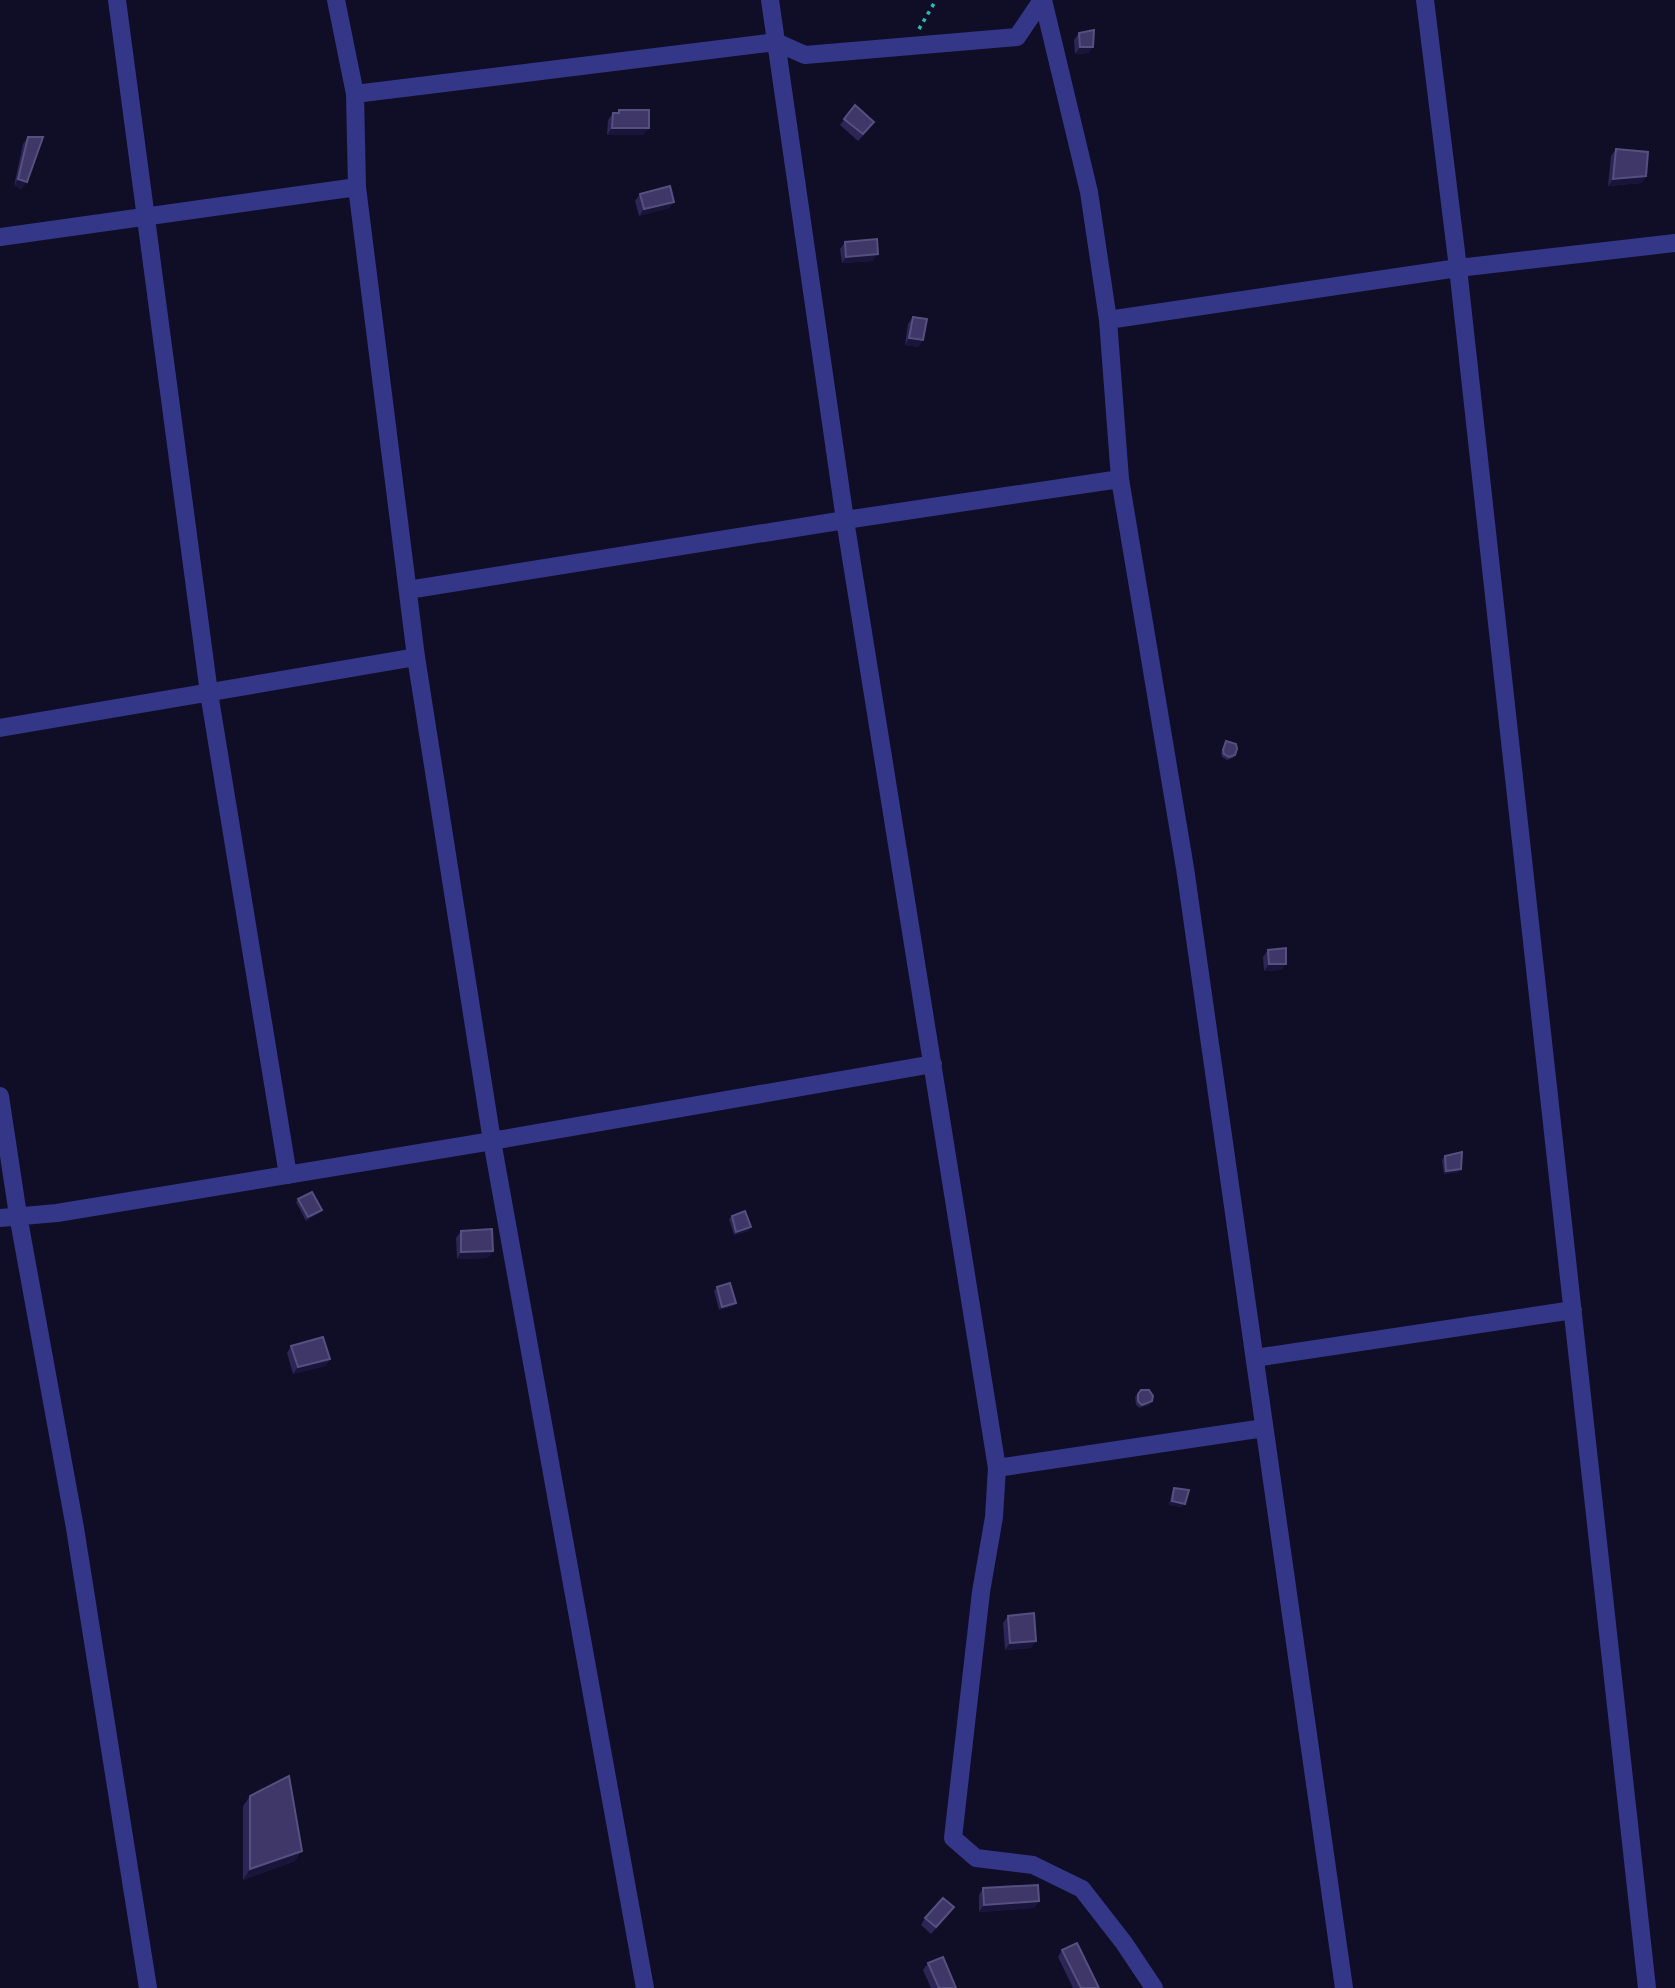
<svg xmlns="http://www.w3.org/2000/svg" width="1675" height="1988" font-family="'Alegreya Sans',sans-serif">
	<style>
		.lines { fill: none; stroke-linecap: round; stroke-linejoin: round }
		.path { stroke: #26bfae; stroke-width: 3.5; stroke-dasharray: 3.5 5; stroke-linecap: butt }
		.minor { stroke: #343688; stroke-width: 18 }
		.wall { fill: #2c2555 }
		.shaded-wall { fill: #19143a }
		.building { fill: #3e3767; stroke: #55507f; stroke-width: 2 }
	</style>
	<rect width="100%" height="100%" fill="#100d26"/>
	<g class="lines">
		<path class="path" d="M919 29 936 0"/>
		<path class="minor" d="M117 0 209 693 288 1175
			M336 0 355 94 357 187 416 657 492 1141 645 1988
			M770 0 845 520 997 1468 994 1517 981 1592 953 1838 976 1858 1033 1865 1082 1889 1124 1943 1154 1988
			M1043 0 1089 192 1108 320 1120 479 1185 868 1344 1988
			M1425 0 1458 268 1647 1988
			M355 94 776 42 805 55 1017 37 1042 0
			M0 237 357 187
			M1108 320 1458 268 1675 243
			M408 590 845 520 1120 479
			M0 728 416 657
			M0 1096 18 1215 75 1528 148 1988
			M0 1218 57 1213 492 1141 933 1064
			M1255 1358 1573 1310
			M997 1468 1264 1428"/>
	</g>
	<path class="wall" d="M1079 33 1093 47 1088 53 1075 54 1074 40Z
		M855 105 869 129 858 141 840 125Z
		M619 110 644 135H607L608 120 613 113H617Z
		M28 137 22 189 14 186 23 144Z
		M1616 149 1642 183 1608 186 1611 156Z
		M640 194 674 202 669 208 639 216 635 201Z
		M845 242 873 261 842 263 840 249Z
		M913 317 919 347 905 345 908 324Z
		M1226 741 1235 755 1233 758 1227 760 1222 757 1221 753Z
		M1268 950 1286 964 1281 970 1264 971 1263 957Z
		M1445 1156 1459 1172 1444 1174 1442 1160Z
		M298 1199 322 1210 319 1213 306 1221 296 1202Z
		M732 1216 751 1227 748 1231 734 1235 729 1219Z
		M461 1231 488 1258 457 1259 456 1238Z
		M717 1287 736 1303 733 1306 719 1310 714 1291Z
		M291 1346 330 1359 325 1366 293 1374 287 1353Z
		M1141 1390 1152 1401 1149 1405 1140 1408 1136 1405 1135 1397Z
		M1174 1488 1182 1507 1169 1505 1172 1492Z
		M1008 1616 1031 1648 1005 1650 1003 1623Z
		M250 1796 295 1861 243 1880V1806Z
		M983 1888 1039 1901 1034 1908 979 1912V1895Z
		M949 1914 931 1934 921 1925 925 1918Z
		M1062 1950 1099 1988H1073L1058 1957Z
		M928 1963 956 1988H931L923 1970Z"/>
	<path class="shaded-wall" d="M1080 47H1093L1088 53 1075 54Z
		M612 128H649L644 135H607Z
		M1646 176 1642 183 1608 186 1613 179Z
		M18 179 27 182 22 189 14 186Z
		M674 202 669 208 639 216 644 209Z
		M878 254 873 261 842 263 846 257Z
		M909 338 923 340 919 347 905 345Z
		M1269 964H1286L1281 970 1264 971Z
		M1461 1169 1459 1172 1444 1174 1446 1171Z
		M322 1210 319 1213 306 1221 308 1217Z
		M751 1227 748 1231 734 1235 736 1232Z
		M493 1251 488 1258 457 1259 461 1252Z
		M736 1303 733 1306 719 1310 722 1307Z
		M330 1359 325 1366 293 1374 298 1367Z
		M1152 1401 1149 1405 1140 1408 1142 1405Z
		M1172 1501 1185 1504 1182 1507 1169 1505Z
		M1036 1641 1031 1648 1005 1650 1010 1643Z
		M302 1851 295 1861 243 1880 250 1869Z
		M1039 1901 1034 1908 979 1912 984 1905Z"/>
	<path class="building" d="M1094 30 1093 47H1080L1079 33Z
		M855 105 874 122 863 134 844 119Z
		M619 110H649V128H612L613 113H619Z
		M28 137H43L27 182 18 179Z
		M1616 149 1648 152 1646 176 1613 179Z
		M670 186 674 202 644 209 640 194Z
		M877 239 878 254 846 257 845 242Z
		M913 317 927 319 923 340 909 338Z
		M1226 741 1236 744 1237 749 1235 755 1229 757 1224 754 1223 750Z
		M1286 948V964H1269L1268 950Z
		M1462 1152 1461 1169 1446 1171 1445 1156Z
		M312 1192 322 1210 308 1217 298 1199Z
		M745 1211 751 1227 736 1232 732 1216Z
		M492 1229 493 1251 461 1252V1231Z
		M730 1283 736 1303 722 1307 717 1287Z
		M323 1337 330 1359 298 1367 291 1346Z
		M1141 1390H1149L1153 1396 1152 1401 1142 1405 1138 1401V1394Z
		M1174 1488 1189 1490 1185 1504 1172 1501Z
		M1034 1613 1036 1641 1010 1643 1008 1616Z
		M289 1776 302 1851 250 1869V1796Z
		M1038 1885 1039 1901 984 1905 983 1888Z
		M943 1898 954 1907 936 1927 925 1918Z
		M1077 1943 1099 1988H1081L1062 1950Z
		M943 1957 956 1988H939L928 1963Z"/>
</svg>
